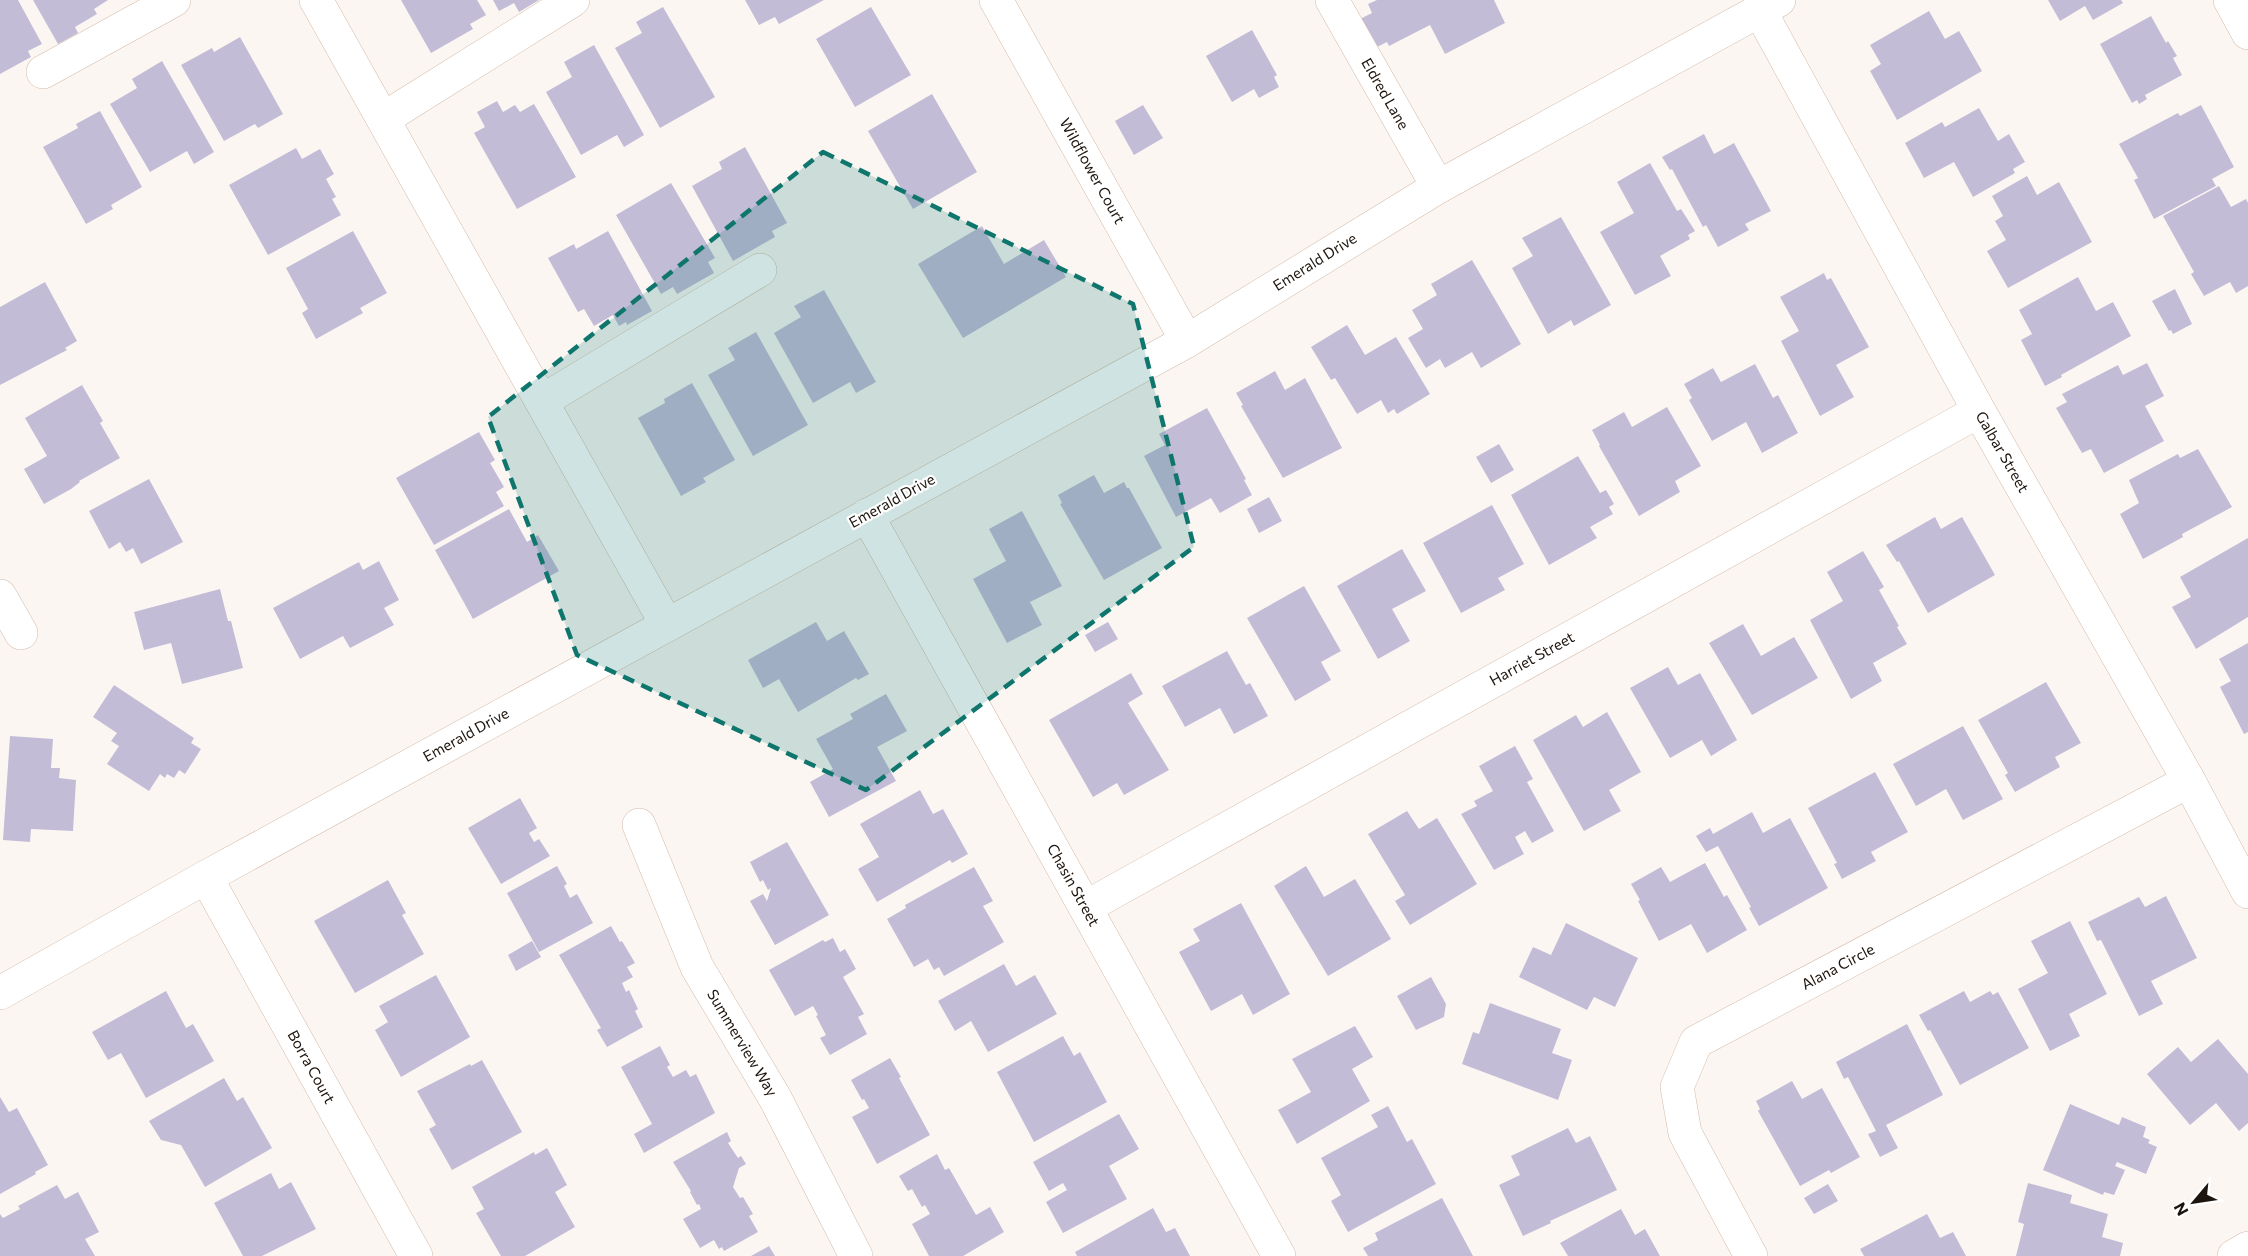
<svg xmlns="http://www.w3.org/2000/svg" width="2248" height="1256" font-family="Commissioner,sans-serif">
	<style>
		.building { fill: #c3bcd7 }
		.lines { fill: none; stroke-linecap: round; stroke-linejoin: round }
		.minor-casing { stroke: #d5bba9; stroke-width: 34 }
		.major-casing { stroke: #d5bba9; stroke-width: 34 }
		.minor { stroke: #fff; stroke-width: 33 }
		.major { stroke: #fff; stroke-width: 33 }
		.marked { fill: #0f766e; fill-opacity: 0.2; stroke: #0f766e; stroke-width: 4.5; stroke-dasharray: 12 8; stroke-linejoin: round }
		.labels { text-anchor: middle; stroke-width: 4.5; stroke-linejoin: round; paint-order: stroke }
		.street-label { font-size: 15px; fill: #1d140d; stroke: #fff }
	</style>
	<rect width="100%" height="100%" fill="#fcf6f3"/>
	<path class="building" d="M0 0H18L42 44 28 51 31 57 0 74Z
		M33 0H108L94 9 97 14 75 27 78 33 58 44Z
		M401 0H477L486 15 470 24 473 29 431 53Z
		M493 0H539L519 12 514 3 499 11Z
		M745 0H824L779 24 775 17 759 25Z
		M1377 0H1494L1505 23 1445 54 1430 25 1389 46 1387 42 1375 48 1360 19 1372 13 1368 4Z
		M2048 0H2121L2123 3 2093 20 2085 6 2060 21Z
		M663 7 715 97 660 128 615 48 642 33 636 22Z
		M871 7 911 75 855 107 816 39Z
		M1929 11 1945 39 1959 31 1982 71 1897 120 1870 71 1881 64 1870 45Z
		M2151 16 2166 43 2168 41 2177 56 2173 58 2182 75 2145 95 2147 99 2139 104 2137 100 2132 103 2100 44Z
		M1252 30 1277 75 1274 77 1279 87 1259 98 1254 89 1232 102 1206 56Z
		M240 37 283 114 258 128 255 124 224 141 181 65 212 48 214 52Z
		M594 45 644 135 624 147 617 135 581 155 546 92 572 77 564 62Z
		M162 61 214 152 194 164 187 151 150 172 110 104 137 88 132 79Z
		M932 94 977 172 913 209 868 131Z
		M497 101 503 112 515 105 520 112 534 104 576 177 517 209 474 133 485 127 477 112Z
		M1143 105 1163 138 1134 155 1115 121Z
		M2201 105 2234 167 2212 179 2216 186 2154 219 2134 180 2138 178 2119 144 2178 113 2180 116Z
		M1979 108 1998 141 2009 134 2025 162 2013 169 2015 173 1973 197 1954 162 1924 178 1905 143 1942 122 1945 127Z
		M100 111 142 187 111 205 113 209 86 224 43 147 78 128 76 124Z
		M1704 134 1714 154 1734 143 1771 211 1745 224 1749 230 1718 247 1706 225 1703 227 1672 169 1670 170 1662 157Z
		M745 147 787 223 772 231 775 237 733 261 692 186 722 169 719 162Z
		M296 148 302 159 320 149 334 174 326 179 336 197 332 199 341 215 268 255 229 185Z
		M1650 163 1677 211 1681 209 1695 231 1688 235 1690 239 1660 256 1671 276 1635 295 1600 232 1634 213 1617 182Z
		M2027 176 2037 195 2059 182 2092 242 2008 288 1987 251 2006 240 1995 221 2003 216 1992 196Z
		M671 183 715 258 708 262 714 273 677 294 673 287 661 294 616 215Z
		M2219 186 2231 207 2246 199 2248 203V286L2236 293 2230 282 2204 296 2191 274 2194 272 2163 216Z
		M1561 217 1611 305 1574 326 1571 320 1548 334 1512 268 1533 256 1522 238Z
		M982 226 1004 264 1044 240 1066 277 963 338 918 264Z
		M353 231 387 293 360 308 363 313 316 339 302 313 308 309 286 268Z
		M608 231 652 311 627 325 626 322 619 326 613 315 594 326 584 309 578 312 548 258 574 244 576 249Z
		M1472 260 1521 344 1481 368 1472 352 1445 368 1440 359 1426 368 1408 338 1423 329 1412 310 1437 295 1431 284Z
		M1824 273 1827 280 1831 278 1869 347 1836 365 1854 397 1820 416 1781 341 1799 331 1780 297Z
		M2078 277 2096 311 2113 302 2131 336 2061 375 2062 377 2045 386 2021 340 2032 334 2019 310Z
		M45 282 77 341 65 348 67 350 0 385V307Z
		M2175 289 2192 324 2173 334 2171 330 2169 331 2152 301Z
		M824 290 876 382 856 393 850 382 813 403 774 333 801 317 794 306Z
		M1347 325 1365 355 1396 337 1430 394 1397 414 1394 409 1388 413 1381 400 1357 414 1335 378 1331 380 1311 347Z
		M756 332 808 425 753 456 708 375 735 360 728 348Z
		M2147 363 2164 396 2145 406 2164 441 2104 473 2091 449 2082 453 2056 408 2067 402 2062 394 2118 365 2123 375Z
		M1755 364 1773 398 1778 395 1798 433 1762 453 1746 422 1712 441 1689 400 1692 398 1684 384 1713 368 1721 382Z
		M1275 371 1285 390 1305 378 1342 448 1283 478 1241 406 1243 405 1236 393Z
		M692 383 735 460 703 478 706 482 681 496 638 418 665 403 664 399Z
		M82 385 103 421 100 423 120 458 79 481 80 482 71 489 44 504 24 469 47 456 25 418Z
		M1667 407 1701 466 1675 481 1680 492 1639 516 1599 446 1600 445 1592 430 1624 412 1632 427Z
		M1207 408 1246 479 1244 480 1252 495 1220 513 1211 498 1176 517 1144 456 1165 445 1159 434Z
		M479 432 495 460 490 463 504 487 496 492 504 506 434 545 396 478Z
		M1499 444 1514 470 1491 483 1476 457Z
		M2198 449 2232 507 2182 534 2183 537 2143 559 2120 514 2139 503 2129 480 2178 454 2180 458Z
		M1578 456 1600 493 1606 490 1614 504 1609 507 1613 514 1590 527 1597 538 1549 565 1511 495Z
		M1094 475 1104 493 1124 482 1127 488H1129L1162 548 1104 580 1060 504 1062 503 1058 495Z
		M149 479 183 542 141 564 133 548 126 552 120 542 109 549 89 511Z
		M1269 497 1282 521 1259 533 1247 509Z
		M1492 505 1524 564 1498 578 1505 590 1461 613 1423 543Z
		M509 509 527 542 538 535 559 571 473 619 435 550Z
		M1022 511 1062 586 1030 602 1042 625 1007 643 973 579 1006 561 989 529Z
		M1935 517 1941 529 1962 517 1995 575 1928 613 1899 561 1897 562 1886 545Z
		M2248 538V617L2196 649 2172 607 2191 597 2180 577Z
		M1402 549 1426 591 1392 609 1410 641 1378 659 1337 586Z
		M1863 551 1884 587 1879 590 1899 626 1897 627 1907 644 1873 663 1882 681 1851 699 1810 620 1843 601 1827 572Z
		M379 561 399 600 384 608 394 625 350 648 343 636 300 659 273 608 359 562 363 570Z
		M1304 586 1341 651 1321 662 1331 680 1295 701 1247 618Z
		M220 589 228 621H231L243 668 182 684 171 643 144 650 134 612Z
		M816 622 827 641 844 631 869 674 858 680 856 678 798 712 779 679 763 688 748 660Z
		M1108 622 1118 639 1095 652 1085 635Z
		M1743 624 1761 656 1794 637 1818 678 1752 715 1709 643Z
		M2248 643V732L2244 734 2220 687 2231 681 2219 659Z
		M1227 651 1246 685 1250 683 1268 716 1234 734 1220 708 1185 727 1162 686Z
		M1668 667 1678 685 1700 673 1737 740 1711 756 1702 740 1670 758 1630 688Z
		M1131 673 1143 694 1128 703 1169 770 1124 795 1117 783 1093 797 1049 720Z
		M2046 682 2081 743 2055 757 2060 767 2015 792 2005 775 2008 773 1978 720Z
		M114 685 194 738 191 743 201 749 185 774 179 770 174 778 167 774 165 778 160 774 149 791 107 764 119 746 111 741 117 733 93 717Z
		M886 694 907 731 877 747 896 781 829 817 810 782 833 769 816 739 853 719 850 714Z
		M1607 712 1641 772 1609 790 1621 811 1584 831 1533 740 1576 715 1583 727Z
		M1963 726 2003 799 1963 820 1946 789 1916 806 1893 764Z
		M10 736 53 739 51 768H60L59 778 76 780 73 831 31 829 30 842 3 840Z
		M1515 746 1533 779 1527 782 1554 831 1532 843 1525 831 1515 837 1524 854 1494 870 1461 814 1477 806 1474 801 1493 791 1479 766Z
		M1875 772 1908 832 1871 852 1876 861 1842 879 1834 864 1837 863 1808 808Z
		M920 790 933 814 943 809 968 854 952 863 950 860 877 902 858 869 879 857 860 824Z
		M520 798 537 828 529 833 534 842 539 839 550 856 501 884 468 828Z
		M1407 811 1419 829 1437 818 1477 884 1410 925 1395 901 1405 895 1368 834Z
		M1752 812 1763 833 1790 818 1828 888 1759 926 1749 908 1751 907 1718 846 1706 852 1696 836 1710 828 1713 834Z
		M787 842 829 915 775 945 750 901 763 894 767 901 771 888 768 890 763 880 760 882 750 862Z
		M1705 863 1724 897 1727 895 1747 930 1707 953 1691 924 1659 941 1638 901 1640 900 1631 884 1661 867 1670 882Z
		M557 866 567 884 564 886 570 898 577 894 593 923 539 952 507 893Z
		M1306 866 1324 897 1355 879 1391 939 1328 976 1274 886Z
		M974 867 993 901 983 906 1004 942 944 976 939 967 934 970 928 959 914 967 887 919 906 908 905 905Z
		M388 880 406 913 402 915 424 954 355 993 314 921Z
		M2166 896 2197 958 2151 981 2163 1004 2139 1016 2101 940 2097 941 2088 922 2139 897 2145 907Z
		M1241 903 1290 994 1253 1015 1242 994 1211 1011 1179 952 1200 941 1193 929Z
		M2070 921 2107 994 2069 1014 2080 1036 2050 1051 2018 989 2048 973 2031 941Z
		M1566 923 1638 958 1615 1007 1594 997 1587 1010 1519 977 1533 947 1551 955Z
		M611 926 620 942 622 941 635 963 627 967 633 977 622 983 626 992 629 990 638 1009 635 1011 643 1027 607 1047 597 1030 601 1028 559 955Z
		M833 938 840 952 845 949 856 969 843 977 864 1014 858 1017 867 1034 830 1055 820 1038 826 1035 816 1016 818 1015 813 1006 795 1016 769 970 823 940 825 942Z
		M532 941 541 957 516 971 508 955Z
		M1004 964 1016 986 1035 975 1057 1014 988 1052 971 1021 955 1031 938 1001Z
		M436 975 470 1037 401 1077 375 1030 388 1022 379 1006Z
		M1431 977 1446 1004 1444 1017 1416 1030 1397 996Z
		M166 991 186 1028 193 1024 214 1061 146 1098 121 1053 108 1060 92 1032Z
		M1964 991 1970 1002 1990 991 1993 995 1998 992 2029 1048 1960 1085 1930 1030 1928 1031 1919 1015Z
		M1490 1003 1561 1029 1552 1053 1572 1060 1558 1100 1462 1064 1473 1032 1479 1034Z
		M1907 1024 1943 1095 1886 1125 1898 1148 1880 1157 1868 1134 1876 1131 1848 1077 1844 1079 1836 1062Z
		M1355 1026 1373 1057 1352 1069 1370 1101 1297 1144 1278 1110 1311 1092 1292 1059Z
		M1063 1036 1074 1056 1080 1052 1107 1102 1034 1142 997 1072Z
		M2218 1039 2248 1074V1123L2239 1131 2216 1103 2190 1125 2147 1074 2178 1047 2191 1062Z
		M660 1046 670 1065 667 1067 673 1077 686 1070 690 1077 696 1074 715 1113 644 1153 634 1134 652 1124 621 1067Z
		M890 1058 901 1077 899 1078 930 1135 877 1164 852 1117 869 1108 864 1099 862 1100 851 1080Z
		M482 1060 522 1132 452 1170 429 1129 436 1125 417 1091 470 1064 471 1066Z
		M224 1078 237 1101 243 1097 272 1148 205 1187 181 1145 161 1140 149 1121Z
		M1792 1081 1802 1099 1822 1088 1860 1157 1831 1173 1829 1170 1800 1186 1758 1111 1760 1109 1756 1101Z
		M0 1097 9 1112 17 1108 48 1165 35 1172 36 1174 0 1194Z
		M2070 1104 2119 1125 2122 1117 2146 1127 2143 1137 2150 1140 2148 1143 2157 1147 2146 1174 2117 1162 2115 1166 2125 1170 2114 1195 2104 1192 2103 1195 2043 1170Z
		M1388 1106 1407 1142 1412 1139 1436 1184 1348 1232 1331 1201 1341 1195 1321 1158 1378 1127 1371 1115Z
		M1119 1114 1139 1149 1109 1166 1127 1199 1063 1233 1046 1202 1067 1190 1063 1183 1049 1191 1033 1162Z
		M1568 1128 1576 1143 1590 1136 1617 1190 1550 1221 1551 1223 1523 1236 1499 1185 1520 1175 1511 1156Z
		M727 1132 731 1141 728 1143 738 1158 741 1156 746 1164 739 1168 733 1187 740 1198 743 1197 753 1214 749 1216 758 1232 724 1251 722 1247 719 1249 714 1240 700 1248 683 1219 701 1209 699 1204 697 1205 690 1192 691 1191 673 1162Z
		M547 1148 567 1185 555 1192 575 1227 525 1256H501L476 1213 484 1209 472 1187 534 1152 535 1155Z
		M937 1154 945 1170 949 1168 976 1215 990 1207 1004 1232 963 1256H929L912 1224 930 1214 925 1205 922 1207 912 1189 908 1191 899 1176Z
		M271 1173 279 1189 291 1182 316 1229 262 1256H243L214 1203Z
		M2028 1183 2072 1195 2070 1203 2108 1214 2102 1237 2123 1243 2120 1256H2016L2024 1224 2018 1222Z
		M1828 1184 1838 1201 1814 1214 1804 1198Z
		M57 1185 65 1199 78 1192 99 1232 85 1239 95 1256H0V1214L3 1218 20 1209 18 1206Z
		M1442 1198 1473 1256H1368L1363 1248 1378 1240 1375 1233Z
		M1153 1208 1166 1232 1175 1228 1190 1256H1077L1075 1252Z
		M1621 1209 1635 1235 1645 1229 1660 1256H1568L1560 1243Z
		M1927 1214 1940 1238 1953 1232 1966 1256H1864L1860 1249Z
		M769 1246 775 1256H751Z"/>
	<g class="lines">
		<g class="minor-casing">
			<path id="minor" d="M316 0 667 625
				M996 0 1187 341
				M1332 0 1438 187
				M2230 0 2248 33
				M1760 11 1979 411 2189 781 2248 892
				M43 72 174 0
				M383 119 573 0
				M542 401 760 270
				M867 515 1279 1256
				M0 596 21 633
				M639 825 697 967 775 1098 856 1256
				M206 877 416 1256
				M1086 907 1979 411
				M1751 1256 1685 1133 1677 1087 1696 1042 2189 781
				M2234 1256 2248 1248"/>
		</g>
		<g class="major-casing">
			<path id="major" d="M0 993 206 877 1187 341 1438 187 1779 0"/>
		</g>
		<use href="#minor" class="minor"/>
		<use href="#major" class="major"/>
	</g>
	<path class="marked" d="M823 152 1133 304 1194 547 866 790 577 655 488 417Z"/>
	<g class="labels">
		<g class="street-label">
			<text transform="translate(1385 94) rotate(60)" y="5">Eldred Lane</text>
			<text transform="translate(1092 171) rotate(61)" y="5">Wildflower Court</text>
			<text transform="translate(1315 262) rotate(-32)" y="5">Emerald Drive</text>
			<text transform="translate(2002 452) rotate(60)" y="5">Galbar Street</text>
			<text transform="translate(892 501) rotate(-29)" y="5">Emerald Drive</text>
			<text transform="translate(1532 659) rotate(-29)" y="5">Harriet Street</text>
			<text transform="translate(466 735) rotate(-29)" y="5">Emerald Drive</text>
			<text transform="translate(1073 885) rotate(61)" y="5">Chasin Street</text>
			<text transform="translate(1838 967) rotate(-28)" y="5">Alana Circle</text>
			<text transform="translate(742 1043) rotate(59)" y="5">Summerview Way</text>
			<text transform="translate(311 1067) rotate(61)" y="5">Borra Court</text>
		</g>
	</g>
	<g transform="translate(2194 1202) rotate(241)" stroke="#ffffff" stroke-width="4.5" paint-order="stroke">
	<path d="M0-4.5L10 22L0 15L-10 22Z" fill="#1d140d"/>
	<text y="-9" font-size="16" font-weight="bold" text-anchor="middle" fill="#1d140d">N</text>
	</g>
</svg>
